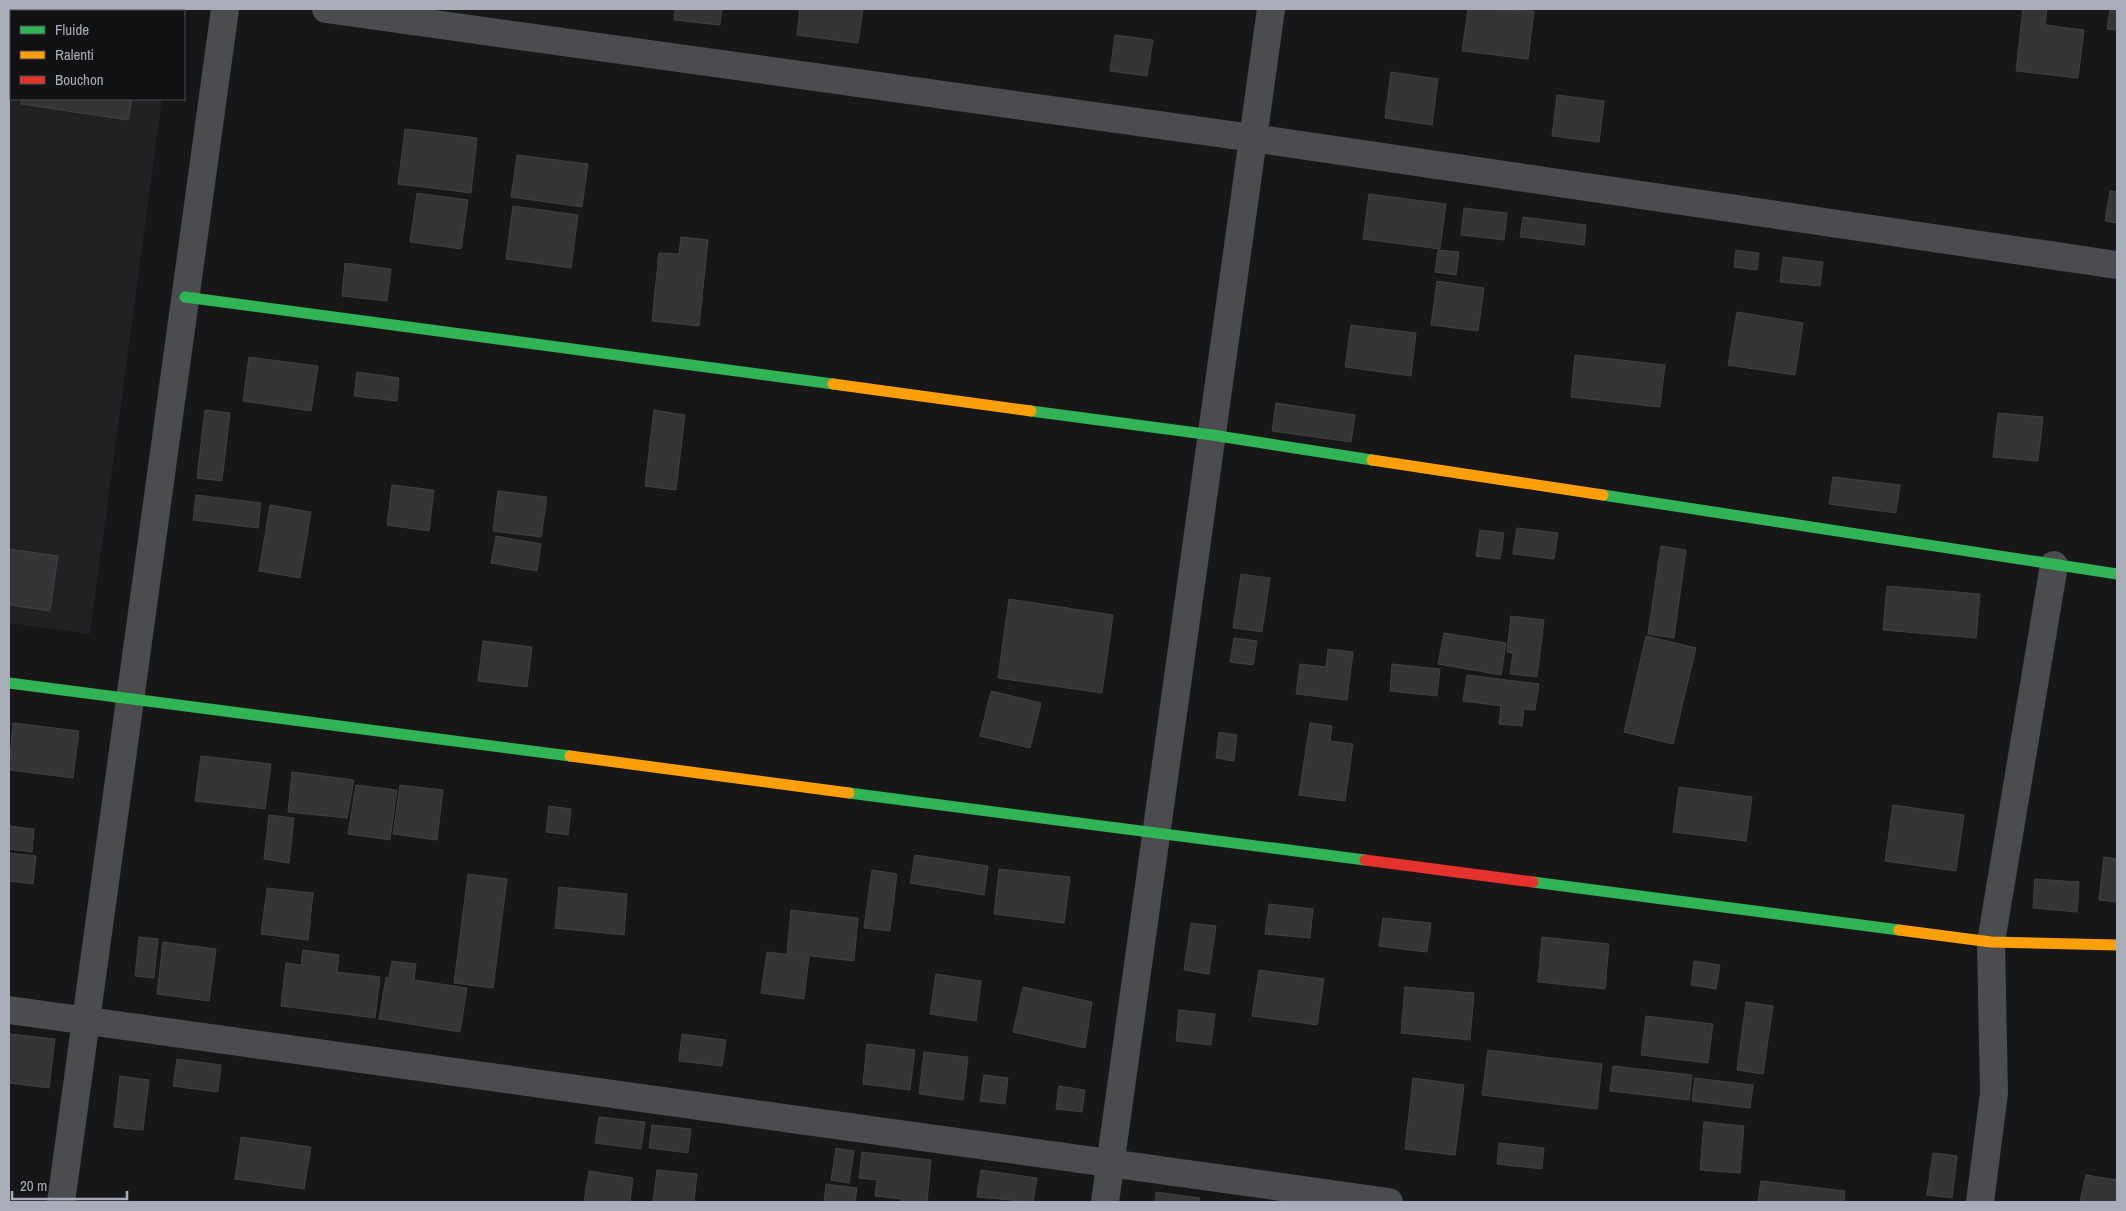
<svg xmlns="http://www.w3.org/2000/svg" width="2126" height="1211" font-family="'Archivo Narrow',sans-serif">
	<style>
		.built { fill: #212123 }
		.building { fill: #353536; stroke: #3f4043 }
		.lines { fill: none; stroke-linecap: round; stroke-linejoin: round }
		.street { stroke: #4b4c50; stroke-width: 28 }
		.fast { stroke: #30b455; stroke-width: 11 }
		.slow { stroke: #ff9f0a; stroke-width: 11 }
		.jam { stroke: #e5322d; stroke-width: 11 }
	</style>
	<rect width="100%" height="100%" fill="#171717"/>
	<path class="built" d="M9 22H11V99H162L90 634 9 623Z"/>
	<path class="building" d="M675 9H722L720 25 674 20Z
		M800 9H863L858 43 797 35Z
		M1468 9 1534 11 1528 59 1462 51Z
		M2023 9H2047L2045 25 2084 30 2078 78 2016 71Z
		M2110 9H2117V30L2107 29Z
		M1115 35 1153 40 1147 76 1110 71Z
		M1391 72 1438 79 1432 125 1385 118Z
		M1557 95 1604 101 1599 142 1552 136Z
		M22 99H132L128 120 21 104Z
		M405 129 477 138 471 193 398 184Z
		M517 155 588 164 582 207 511 197Z
		M2110 191 2117 192V223L2105 221Z
		M417 193 468 200 461 249 410 242Z
		M1369 194 1446 204 1440 249 1363 239Z
		M513 206 578 215 571 268 506 259Z
		M1464 208 1507 213 1504 240 1461 235Z
		M1523 217 1586 225 1584 245 1520 237Z
		M681 237 708 240 699 326 652 321 659 253 679 254Z
		M1438 250 1459 252 1456 275 1435 272Z
		M1736 250 1759 253 1757 270 1734 267Z
		M1783 257 1823 262 1820 286 1780 282Z
		M345 263 391 269 387 301 342 296Z
		M1437 281 1484 288 1478 331 1431 325Z
		M1737 312 1803 323 1795 375 1728 365Z
		M1351 325 1416 333 1411 376 1345 367Z
		M1575 355 1665 365 1660 407 1571 397Z
		M249 357 318 366 311 411 243 401Z
		M357 372 399 378 397 401 354 396Z
		M1276 403 1355 415 1351 442 1272 431Z
		M205 410 230 413 222 481 197 478Z
		M654 410 685 415 676 490 645 486Z
		M1998 413 2043 417 2038 461 1993 457Z
		M1833 477 1900 485 1896 513 1829 504Z
		M392 485 434 490 429 531 387 525Z
		M498 491 547 497 541 537 493 531Z
		M196 495 261 503 258 528 193 520Z
		M270 505 311 512 300 578 259 571Z
		M1517 528 1558 533 1554 559 1513 554Z
		M1480 530 1504 533 1500 559 1476 556Z
		M496 536 541 544 537 571 491 563Z
		M1661 546 1686 550 1674 638 1648 634Z
		M9 549 58 556 50 611 9 605Z
		M1241 574 1270 578 1262 632 1233 628Z
		M1887 586 1980 594 1976 638 1883 630Z
		M1009 599 1113 615 1102 693 998 678Z
		M1511 616 1544 620 1537 677 1510 674 1513 653 1507 652Z
		M1444 633 1506 643 1501 675 1438 664Z
		M1646 636 1696 648 1673 744 1624 732Z
		M1234 638 1257 641 1253 665 1230 662Z
		M483 641 532 647 527 687 478 681Z
		M1328 649 1353 652 1347 700 1296 694 1300 664 1326 667Z
		M1392 664 1440 669 1437 696 1390 691Z
		M1467 675 1539 684 1535 710 1524 709 1522 726 1499 724 1501 706 1463 701Z
		M991 691 1041 703 1030 748 980 736Z
		M13 723 79 731 73 778 9 770Z
		M1310 723 1332 726 1330 741 1353 744 1345 801 1299 795Z
		M1219 732 1237 735 1234 761 1216 758Z
		M201 756 271 764 265 809 195 801Z
		M292 772 354 780 347 818 288 812Z
		M356 785 397 790 390 840 348 834Z
		M400 785 443 790 437 840 393 834Z
		M1679 787 1752 797 1746 841 1673 832Z
		M1893 805 1964 815 1956 871 1885 861Z
		M549 806 571 809 568 835 546 832Z
		M269 815 294 818 289 863 264 859Z
		M9 826 34 829 32 852 9 849Z
		M9 853 36 856 33 884 9 881Z
		M915 855 988 866 984 895 910 883Z
		M2104 857 2117 859V902L2099 900Z
		M999 869 1070 877 1064 923 994 914Z
		M872 870 897 874 890 931 864 928Z
		M468 874 507 879 493 988 454 983Z
		M2035 879 2079 882 2077 912 2033 908Z
		M559 887 627 894 624 935 555 928Z
		M267 888 313 893 308 940 261 934Z
		M1269 904 1313 909 1310 938 1265 934Z
		M791 910 858 918 854 961 787 953Z
		M1383 918 1431 923 1427 952 1379 946Z
		M1191 923 1216 926 1209 974 1184 970Z
		M139 937 158 939 154 978 135 976Z
		M1542 937 1609 944 1605 989 1538 982Z
		M163 942 216 949 209 1001 157 994Z
		M303 950 339 955 337 972 380 977 375 1018 281 1006 286 963 301 965Z
		M767 952 809 957 804 999 761 993Z
		M392 961 416 964 414 980 467 988 460 1032 379 1019 386 977 389 978Z
		M1694 961 1720 965 1716 989 1691 985Z
		M1259 970 1324 979 1317 1025 1252 1016Z
		M936 974 981 981 976 1021 930 1014Z
		M1023 987 1092 1002 1085 1048 1013 1032Z
		M1405 987 1474 993 1470 1040 1401 1033Z
		M1746 1002 1773 1006 1763 1074 1737 1070Z
		M1179 1010 1215 1014 1211 1045 1176 1041Z
		M1646 1016 1713 1024 1708 1063 1641 1055Z
		M9 1034 55 1039 49 1088 9 1083Z
		M682 1034 726 1040 722 1066 679 1061Z
		M867 1044 915 1050 910 1090 863 1084Z
		M1488 1050 1602 1064 1597 1109 1482 1095Z
		M924 1052 968 1057 963 1100 919 1094Z
		M177 1059 221 1065 218 1092 173 1086Z
		M1613 1066 1692 1075 1689 1100 1610 1091Z
		M984 1075 1008 1078 1005 1104 980 1101Z
		M120 1076 149 1080 143 1130 114 1127Z
		M1413 1078 1464 1085 1455 1155 1405 1149Z
		M1695 1078 1753 1085 1750 1108 1692 1101Z
		M1059 1086 1085 1090 1082 1112 1056 1109Z
		M599 1117 645 1122 641 1149 595 1143Z
		M1704 1122 1744 1126 1740 1173 1700 1170Z
		M652 1125 691 1129 688 1153 649 1148Z
		M241 1137 311 1147 304 1189 235 1179Z
		M1499 1143 1544 1148 1542 1169 1497 1164Z
		M836 1148 854 1151 849 1183 831 1180Z
		M862 1152 931 1160 927 1202H901V1199L875 1196 877 1180 859 1178Z
		M1933 1153 1957 1156 1952 1198 1927 1195Z
		M657 1170 697 1174 694 1202H653Z
		M981 1170 1037 1178 1033 1202 977 1197Z
		M589 1171 633 1178 630 1202H584Z
		M2086 1175 2117 1180V1202L2080 1201Z
		M1761 1181 1845 1191 1844 1202H1758Z
		M826 1184 857 1188 855 1202H824Z
		M1156 1192 1200 1198 1199 1202H1155Z"/>
	<g class="lines">
		<path class="street" d="M326 9 1253 138 2117 265
			M9 1010 1389 1202
			M61 1202 225 9
			M1105 1202 1271 9
			M1980 1202 1994 1093 1991 942 2054 565"/>
		<path class="fast" d="M185 297 833 384
			M1031 411 1212 435 1372 460
			M1603 495 2117 574
			M9 683 570 756
			M849 793 1365 860
			M1533 882 1899 930"/>
		<path class="slow" d="M833 384 1031 411
			M1372 460 1603 495
			M570 756 849 793
			M1899 930 1991 942 2117 945"/>
		<path class="jam" d="M1365 860 1533 882"/>
	</g>
	<rect width="2126" height="1211" fill="none" stroke="#a8adb8" stroke-width="20"/>
	<rect x="10" y="10" width="175" height="90" fill="#111113" stroke="#4d4f55"/>
	<rect x="20" y="26" width="25" height="8" fill="#30b455" stroke="#4d4f55"/>
	<text x="55" y="35" font-size="15" fill="#a8adb8">Fluide</text>
	<rect x="20" y="51" width="25" height="8" fill="#ff9f0a" stroke="#4d4f55"/>
	<text x="55" y="60" font-size="15" fill="#a8adb8">Ralenti</text>
	<rect x="20" y="76" width="25" height="8" fill="#e5322d" stroke="#4d4f55"/>
	<text x="55" y="85" font-size="15" fill="#a8adb8">Bouchon</text>
	<path d="M12 1191v8h115v-8" fill="none" stroke="#a8adb8" stroke-width="2.5"/>
	<text x="20" y="1191" font-size="15" fill="#a8adb8" stroke="#111113" stroke-width="4" paint-order="stroke">20 m</text>
</svg>
